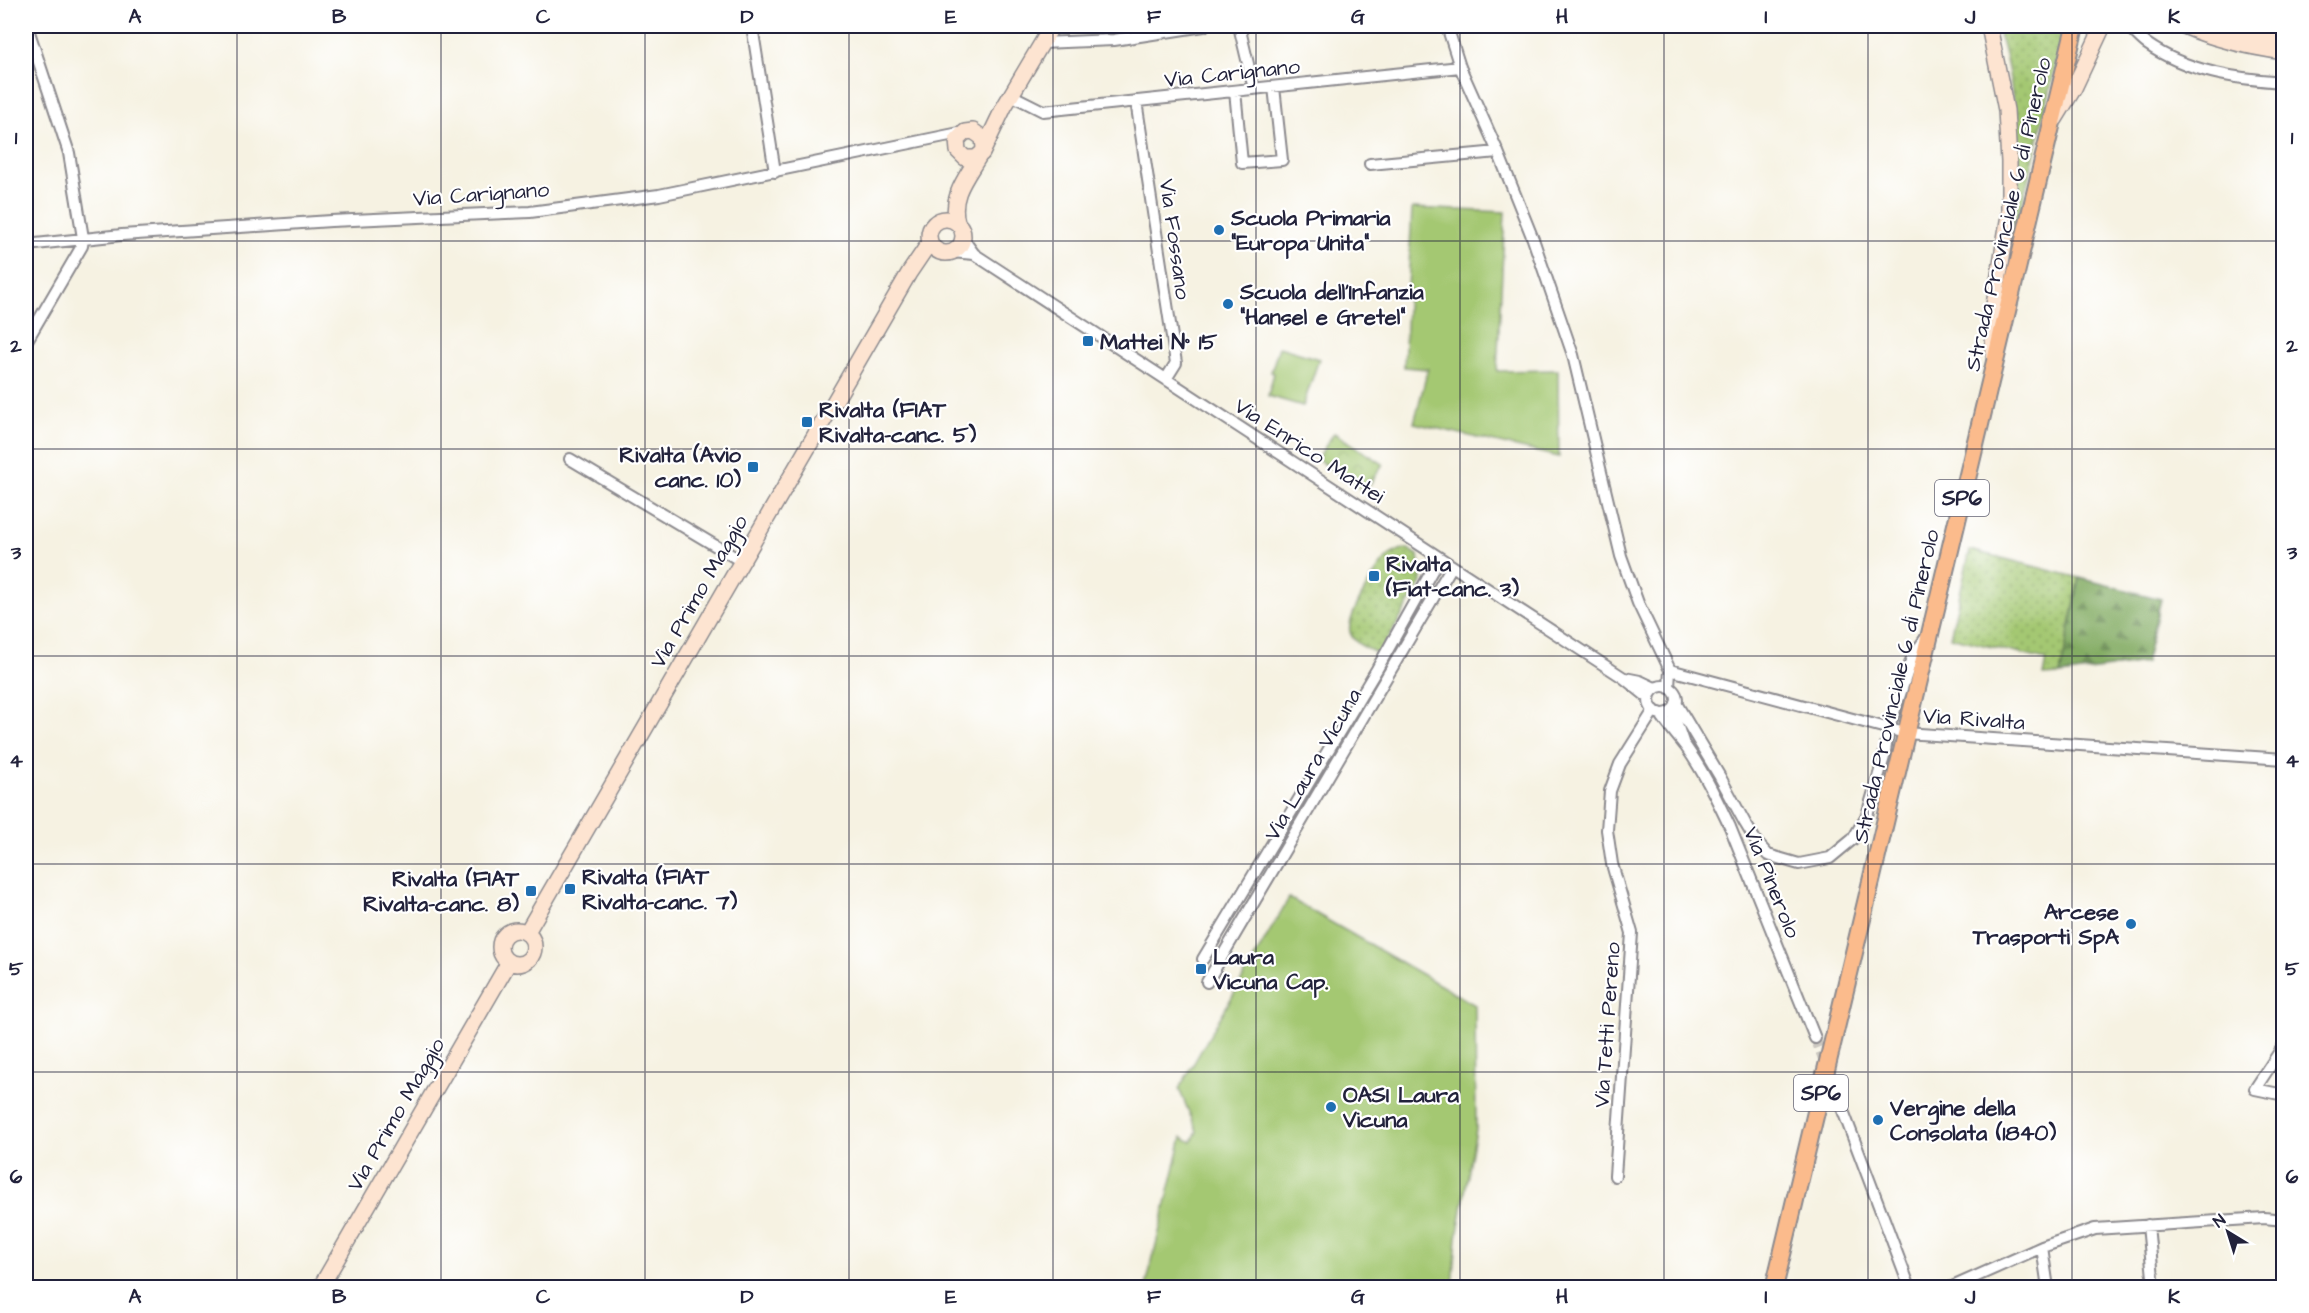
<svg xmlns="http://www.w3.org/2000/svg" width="2309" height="1313" font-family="'Architects Daughter',sans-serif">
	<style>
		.grass { fill: url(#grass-dots); stroke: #637556; stroke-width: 1.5 }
		.forest { fill: url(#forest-firs); stroke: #526750; stroke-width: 1.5 }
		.park { fill: url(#park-crowns); stroke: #637556; stroke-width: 1.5 }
		.pitch { fill: #a4c872; stroke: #637556; stroke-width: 1.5 }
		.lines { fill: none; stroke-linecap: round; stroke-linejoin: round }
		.minor-tunnel { stroke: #ccc8c1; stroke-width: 10; stroke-dasharray: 10 5; stroke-linecap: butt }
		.minor-casing { stroke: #8c8a8e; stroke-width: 14 }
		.secondary-casing { stroke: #8c8a8e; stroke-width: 18 }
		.primary-casing { stroke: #8c8a8e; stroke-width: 20 }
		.minor { stroke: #fff; stroke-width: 10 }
		.secondary { stroke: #fde4d1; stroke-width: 15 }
		.primary { stroke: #fbbb8c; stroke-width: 16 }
		.grid { fill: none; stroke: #22223b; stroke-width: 1.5; stroke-opacity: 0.55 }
		.poi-dot { fill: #1f6fb2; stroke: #fff; stroke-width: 2 }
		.labels { text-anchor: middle; stroke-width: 4.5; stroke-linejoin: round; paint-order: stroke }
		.shield { fill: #fff; stroke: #646476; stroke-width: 1.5 }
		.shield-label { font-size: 21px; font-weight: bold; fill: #22223b }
		.street-label { font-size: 22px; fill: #22223b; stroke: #fff }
		.poi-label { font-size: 22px; font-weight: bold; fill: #22223b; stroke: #fff; text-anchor: start }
		.neatline { fill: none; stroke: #22223b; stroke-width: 2 }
		.grid-label { font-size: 20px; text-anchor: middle; font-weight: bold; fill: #22223b }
	</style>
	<defs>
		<pattern id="grass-dots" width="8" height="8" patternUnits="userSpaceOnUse" patternTransform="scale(1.5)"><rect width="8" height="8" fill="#a4c872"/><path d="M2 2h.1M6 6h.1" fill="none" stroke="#85a25f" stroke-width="1.8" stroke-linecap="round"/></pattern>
		<pattern id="forest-firs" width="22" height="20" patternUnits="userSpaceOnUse" patternTransform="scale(1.5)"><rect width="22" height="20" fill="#83ac64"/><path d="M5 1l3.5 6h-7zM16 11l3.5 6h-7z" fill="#6b8c54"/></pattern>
		<pattern id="park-crowns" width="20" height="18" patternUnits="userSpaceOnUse" patternTransform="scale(1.5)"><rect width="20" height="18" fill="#a4c872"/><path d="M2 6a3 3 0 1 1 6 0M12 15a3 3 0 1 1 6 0" fill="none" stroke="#85a25f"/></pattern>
	</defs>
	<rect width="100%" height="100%" fill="#fff"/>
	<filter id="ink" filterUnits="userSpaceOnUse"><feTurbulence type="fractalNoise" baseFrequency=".0167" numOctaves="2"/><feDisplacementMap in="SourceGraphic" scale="12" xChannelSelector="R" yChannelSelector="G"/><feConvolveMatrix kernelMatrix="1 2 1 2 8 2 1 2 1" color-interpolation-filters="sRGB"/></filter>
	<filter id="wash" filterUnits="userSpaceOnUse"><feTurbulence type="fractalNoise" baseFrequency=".008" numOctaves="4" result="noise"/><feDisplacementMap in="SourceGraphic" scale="24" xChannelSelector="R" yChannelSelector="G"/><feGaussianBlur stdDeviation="1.35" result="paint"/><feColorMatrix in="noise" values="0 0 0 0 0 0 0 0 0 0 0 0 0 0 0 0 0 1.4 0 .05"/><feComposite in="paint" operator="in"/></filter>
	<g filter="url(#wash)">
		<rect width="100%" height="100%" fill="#f6f2e2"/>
		<path class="grass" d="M1996 26H2066L2013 241 2011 242C2015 169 2022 95 1996 26Z
			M1408 549 1418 555 1422 582 1379 654C1369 649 1354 645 1350 632 1346 617 1378 565 1390 555 1396 551 1401 550 1408 549Z
			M1970 550 2080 578 2060 675 2043 676 2046 660 1950 637Z"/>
		<path class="forest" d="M2080 578 2161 599 2145 663 2060 675Z"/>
		<path class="park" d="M1334 433 1383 464 1365 492 1317 459Z"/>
		<path class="pitch" d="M1412 208 1505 212 1497 371 1558 370 1559 457 1414 423 1428 369 1404 367Z
			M1279 347 1319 359 1303 406 1268 396 1274 373 1271 372Z
			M1289 898 1475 1005 1476 1129 1457 1238 1453 1287 1146 1286 1182 1137 1192 1142 1197 1131 1179 1089Z"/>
	</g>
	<g filter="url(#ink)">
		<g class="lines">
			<path class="minor-tunnel" d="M1815 1038 1842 1108"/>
			<g class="minor-casing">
				<path id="minor" d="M752 26 775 172
					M1239 26 1254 89
					M1447 26 1460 67 1498 152 1533 239 1573 355 1621 556 1638 603 1670 670 1669 688
					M2127 26C2134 31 2140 39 2147 44 2187 72 2237 79 2284 82
					M1041 43 1114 40 1204 26
					M1235 91 1242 163 1282 160 1274 87
					M1011 95 1043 111 1460 67
					M1136 101 1176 363 1166 379
					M1370 164 1498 152
					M963 239 974 254 1624 678 1649 698
					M26 245 122 235 331 221 530 212 659 195 964 132
					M952 252 974 254
					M26 342 82 246 83 238 69 153 27 26
					M570 459 741 561
					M1670 670 1905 733 2284 759
					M1625 678 1640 681 1655 688
					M1649 700a14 14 0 1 1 28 0a14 14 0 1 1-28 0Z
					M1676 703 1720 777 1745 823 1757 843 1768 855 1799 864 1830 858 1853 839 1867 815 1884 757 1889 728 1912 658 1925 639
					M1672 710 1683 742
					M1660 713C1668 726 1678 736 1686 747 1704 772 1717 800 1730 827L1815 1038
					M1203 959 1377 669 1439 558
					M1207 982 1452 566
					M2284 1045 2255 1089 2284 1095
					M1842 1108 1910 1288
					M1615 1176 1632 933 1612 864 1607 830 1610 791 1620 764 1654 710
					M2148 1225 2154 1288
					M2042 1247 2048 1288
					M1950 1288 2042 1247 2095 1229 2264 1218 2284 1220"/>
			</g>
			<g class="secondary-casing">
				<path id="secondary" d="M1989 26 2006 110 2009 162V215L1992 317 1994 355
					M2184 26C2216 40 2249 47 2284 52
					M2212 26 2254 37 2284 41
					M2055 119 2074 88 2103 26
					M984 148 983 138 973 131 965 132 957 140 958 151 965 158H976L982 153 1004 107 1052 26
					M929 236a17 17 0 1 1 34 0a17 17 0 1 1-34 0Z
					M957 222C950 196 966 178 979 156
					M500 947a17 17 0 1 1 34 0a17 17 0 1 1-34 0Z
					M527 932 909 273 930 242
					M320 1288 509 962"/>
			</g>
			<g class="primary-casing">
				<path id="primary" d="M1774 1288 2075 26"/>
			</g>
			<use href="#minor" class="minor"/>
			<use href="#secondary" class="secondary"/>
			<use href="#primary" class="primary"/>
		</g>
	</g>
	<path class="grid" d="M237 26V1288M441 26V1288M645 26V1288M849 26V1288M1053 26V1288M1256 26V1288M1460 26V1288M1664 26V1288M1868 26V1288M2072 26V1288M26 241H2284M26 449H2284M26 656H2284M26 864H2284M26 1072H2284"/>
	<g class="poi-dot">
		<circle cx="1219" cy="230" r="6"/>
		<circle cx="1228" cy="304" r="6"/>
		<rect x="1082" y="335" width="12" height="12" rx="3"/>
		<rect x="801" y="416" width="12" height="12" rx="3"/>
		<rect x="747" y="461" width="12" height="12" rx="3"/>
		<rect x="1368" y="570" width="12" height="12" rx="3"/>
		<rect x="564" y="883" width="12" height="12" rx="3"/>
		<rect x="525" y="885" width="12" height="12" rx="3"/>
		<circle cx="2131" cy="924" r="6"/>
		<rect x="1195" y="963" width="12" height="12" rx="3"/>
		<circle cx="1331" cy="1107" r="6"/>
		<circle cx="1878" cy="1120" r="6"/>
	</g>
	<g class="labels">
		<g class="shield">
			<rect x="1935" y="480" width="54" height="36" rx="4.5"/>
			<rect x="1794" y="1075" width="54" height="36" rx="4.5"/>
		</g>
		<g class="shield-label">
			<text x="1962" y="505">SP6</text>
			<text x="1821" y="1100">SP6</text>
		</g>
		<g class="street-label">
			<text transform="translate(1232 72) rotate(-6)" y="8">Via Carignano</text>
			<text transform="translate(481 193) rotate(-4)" y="8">Via Carignano</text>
			<text transform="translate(2007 214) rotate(-77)" y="8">Strada Provinciale 6 di Pinerolo</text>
			<text transform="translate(1176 239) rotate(82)" y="8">Via Fossano</text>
			<text transform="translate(1310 450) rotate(33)" y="8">Via Enrico Mattei</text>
			<text transform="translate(698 591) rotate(-60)" y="8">Via Primo Maggio</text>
			<text transform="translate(1895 686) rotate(-77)" y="8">Strada Provinciale 6 di Pinerolo</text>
			<text transform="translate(1974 718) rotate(4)" y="8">Via Rivalta</text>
			<text transform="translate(1312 764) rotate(-60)" y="8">Via Laura Vicuna</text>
			<text transform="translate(1773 882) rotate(68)" y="8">Via Pinerolo</text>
			<text transform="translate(1606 1025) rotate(-86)" y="8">Via Tetti Pereno</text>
			<text transform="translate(395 1114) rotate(-60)" y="8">Via Primo Maggio</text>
		</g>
		<g class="poi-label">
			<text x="1231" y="225">Scuola Primaria<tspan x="1231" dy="25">"Europa Unita"</tspan></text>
			<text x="1240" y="299">Scuola dell'Infanzia<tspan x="1240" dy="25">"Hansel e Gretel"</tspan></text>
			<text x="1100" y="349">Mattei N° 15</text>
			<text x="819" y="417">Rivalta (FIAT<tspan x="819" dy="25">Rivalta-canc. 5)</tspan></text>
			<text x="741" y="462" text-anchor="end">Rivalta (Avio<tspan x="741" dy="25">canc. 10)</tspan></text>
			<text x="1386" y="571">Rivalta<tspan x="1386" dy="25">(Fiat-canc. 3)</tspan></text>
			<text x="582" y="884">Rivalta (FIAT<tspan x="582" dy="25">Rivalta-canc. 7)</tspan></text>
			<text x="519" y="886" text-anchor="end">Rivalta (FIAT<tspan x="519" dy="25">Rivalta-canc. 8)</tspan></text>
			<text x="2119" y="919" text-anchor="end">Arcese<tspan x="2119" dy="25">Trasporti SpA</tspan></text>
			<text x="1213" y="964">Laura<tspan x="1213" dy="25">Vicuna Cap.</tspan></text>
			<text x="1343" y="1102">OASI Laura<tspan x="1343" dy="25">Vicuna</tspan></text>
			<text x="1890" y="1115">Vergine della<tspan x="1890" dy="25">Consolata (1840)</tspan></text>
		</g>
	</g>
	<rect width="2309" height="1313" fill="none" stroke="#fff" stroke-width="66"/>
	<g transform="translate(2228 1232) rotate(322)" stroke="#ffffff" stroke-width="4.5" paint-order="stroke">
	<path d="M0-4.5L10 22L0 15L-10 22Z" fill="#22223b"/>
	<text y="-9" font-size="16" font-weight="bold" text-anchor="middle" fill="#22223b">N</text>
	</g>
	<rect x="33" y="33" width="2243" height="1247" class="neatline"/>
	<g class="grid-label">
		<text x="135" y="23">A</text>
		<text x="339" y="23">B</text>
		<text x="543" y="23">C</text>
		<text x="747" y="23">D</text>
		<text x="951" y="23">E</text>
		<text x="1154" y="23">F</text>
		<text x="1358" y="23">G</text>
		<text x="1562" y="23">H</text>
		<text x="1766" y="23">I</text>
		<text x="1970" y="23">J</text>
		<text x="2174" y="23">K</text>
		<text x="16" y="144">1</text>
		<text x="2292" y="144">1</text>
		<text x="16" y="352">2</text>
		<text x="2292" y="352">2</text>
		<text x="16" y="559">3</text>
		<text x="2292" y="559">3</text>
		<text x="16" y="767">4</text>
		<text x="2292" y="767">4</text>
		<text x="16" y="975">5</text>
		<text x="2292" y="975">5</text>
		<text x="16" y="1183">6</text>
		<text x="2292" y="1183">6</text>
		<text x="135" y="1303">A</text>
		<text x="339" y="1303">B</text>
		<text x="543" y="1303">C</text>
		<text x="747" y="1303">D</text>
		<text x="951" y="1303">E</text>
		<text x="1154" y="1303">F</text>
		<text x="1358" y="1303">G</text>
		<text x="1562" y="1303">H</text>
		<text x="1766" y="1303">I</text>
		<text x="1970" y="1303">J</text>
		<text x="2174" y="1303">K</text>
	</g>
</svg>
